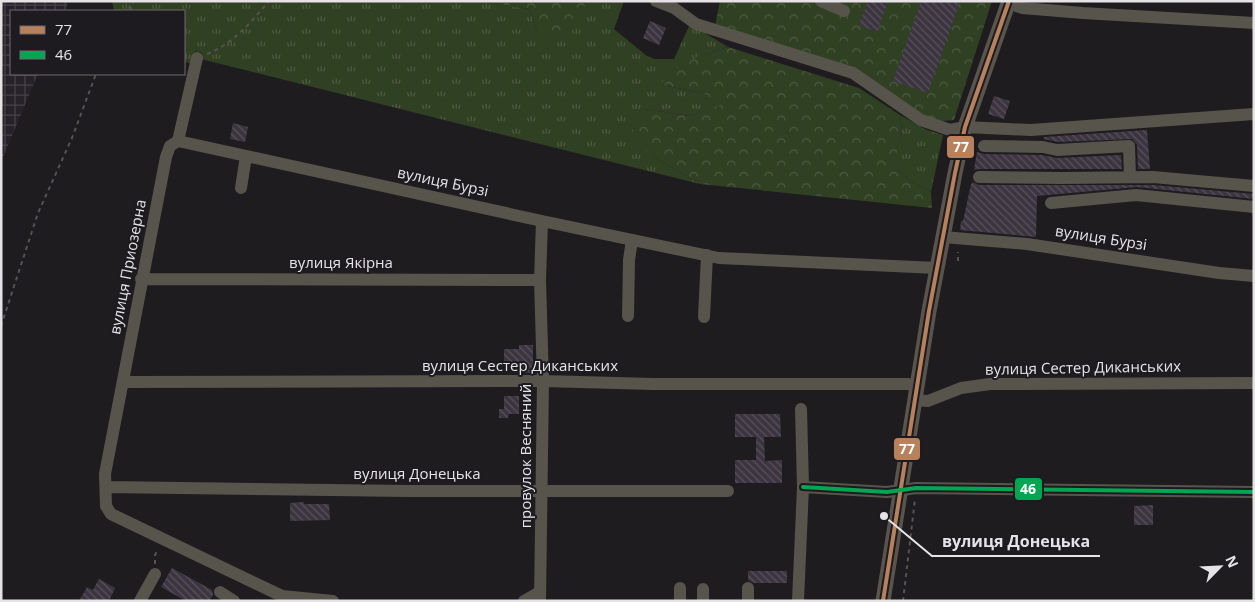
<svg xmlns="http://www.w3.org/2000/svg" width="1255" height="602" font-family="'Open Sans',sans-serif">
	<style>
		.industrial { fill: url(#industrial-grid) }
		.grass { fill: url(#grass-tufts) }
		.forest { fill: url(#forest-crowns) }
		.building { fill: url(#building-back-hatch) }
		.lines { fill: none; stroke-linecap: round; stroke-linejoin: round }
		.path { stroke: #56534f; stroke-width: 2; stroke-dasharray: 4 4; stroke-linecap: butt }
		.minor { stroke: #57544c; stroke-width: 12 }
		.major { stroke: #59554d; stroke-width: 15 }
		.bus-1-casing { stroke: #1e1b20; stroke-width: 8 }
		.bus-2-casing { stroke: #1e1b20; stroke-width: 8 }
		.bus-1 { stroke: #b6815c; stroke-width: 4 }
		.bus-2 { stroke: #00a651; stroke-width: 4 }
		.labels { text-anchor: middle; stroke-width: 4; stroke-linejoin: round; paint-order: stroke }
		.street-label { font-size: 15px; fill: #e6e3e7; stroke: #1e1b20 }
		.leader { fill: none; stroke: #e6e3e7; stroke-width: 2 }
		.callout-dot { fill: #e6e3e7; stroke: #1e1b20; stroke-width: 2 }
		.callout-label { font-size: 16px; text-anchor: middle; font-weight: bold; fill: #e6e3e7; stroke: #1e1b20; stroke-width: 4; stroke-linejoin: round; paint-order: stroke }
		.line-badge { stroke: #1e1b20; stroke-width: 2 }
		.badge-label { font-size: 14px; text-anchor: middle; font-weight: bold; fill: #fff }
	</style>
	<defs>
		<pattern id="industrial-grid" width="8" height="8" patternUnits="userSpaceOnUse" patternTransform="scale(1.25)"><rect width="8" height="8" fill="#27212a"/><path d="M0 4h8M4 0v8" fill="none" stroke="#464149"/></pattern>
		<pattern id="grass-tufts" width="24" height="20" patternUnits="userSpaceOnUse" patternTransform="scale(1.25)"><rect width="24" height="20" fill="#304022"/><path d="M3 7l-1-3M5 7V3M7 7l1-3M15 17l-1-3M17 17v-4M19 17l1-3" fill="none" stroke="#4e5b42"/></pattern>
		<pattern id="forest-crowns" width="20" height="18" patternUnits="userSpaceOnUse" patternTransform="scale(1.25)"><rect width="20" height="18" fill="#304022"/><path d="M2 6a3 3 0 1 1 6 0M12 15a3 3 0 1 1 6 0" fill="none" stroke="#4e5b42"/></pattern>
		<pattern id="building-back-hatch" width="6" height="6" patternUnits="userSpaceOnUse" patternTransform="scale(1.25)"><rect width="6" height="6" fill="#3c3541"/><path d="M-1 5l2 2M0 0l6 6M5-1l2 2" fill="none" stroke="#58525c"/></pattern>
	</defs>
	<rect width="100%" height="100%" fill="#1e1c1f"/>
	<path class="industrial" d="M1 1H69L65 11H11V74H38L1 162Z"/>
	<path class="grass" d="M112 1H482L529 9 538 34 585 6 584 1H624L614 29 647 56 655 59H674L690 24 728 47 699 56 662 85 703 93 724 104 690 116 644 109 652 156 700 184 201 59 202 53 195 51 191 63 184 62V11H114Z
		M900 115 927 130 943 135 931 192 912 182 897 169V147L902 132Z"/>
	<path class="forest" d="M482 1H584L585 6 574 23 553 39 538 34 529 9Z
		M720 1H992L954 120 942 121 918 114 892 94 715 26Z
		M728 47 859 88 900 115 902 132 897 147V169L912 182 931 192 932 208 700 184 652 156 631 135 644 109 690 116 723 104 703 93 662 85 664 75 699 56Z"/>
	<path class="building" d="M868 1H888L877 32 859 25Z
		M921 1H960L928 93 893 81Z
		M650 21 666 28 659 45 643 38Z
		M994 96 1010 101 1004 119 988 114Z
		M233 123 248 127 245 142 230 139Z
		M1147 130 1150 169H1138L1137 145 1132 139 1058 142 1044 139V137Z
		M977 152 984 154 1042 155 1057 158 1121 155 1122 169H979L974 170Z
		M973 182 979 185H1153L1254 194V199L1137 187 1037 196 1036 237 960 230 961 221H963L971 184Z
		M519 345H533V373H519V369H509V364L504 363V349H519Z
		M504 396H519V414H509L508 418H499V409H504Z
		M735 414H780L781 437H764L765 461 782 460V483H735V460H756V437H735Z
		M304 502V504H329L330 520 290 521V503Z
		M1153 505V525H1134V506Z
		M172 568 212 590 213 595 209 601H186L161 587Z
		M748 571H787V583H754L748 580Z
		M99 579 115 588 109 601H79L87 587 93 590Z"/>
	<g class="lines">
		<path class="path" d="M130 11 133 1
			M207 54C233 44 251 22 269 1
			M958 261V252
			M1 326 38 213 72 138 96 74
			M155 564V555L158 549
			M903 601 915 499"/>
		<path class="minor" d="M656 1 674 8 696 24 853 73 921 120 950 130 965 127 1031 130 1254 114
			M821 1 844 11
			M1009 3 1022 8 1083 13 1254 23
			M197 58 178 141 170 146 166 157 105 474 106 506 111 514 282 596 333 601
			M178 141 542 221 719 258 937 268
			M984 146 1043 147 1057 150 1129 146 1130 177
			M979 177 1062 178 1153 177 1254 186
			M241 188 246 156
			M1051 203 1136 195 1254 207
			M943 237 1027 244 1219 273 1254 276
			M141 279 540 280
			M628 316 629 260 632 240
			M704 317 707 255
			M123 382 543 381 653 384H907L917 385
			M914 400 928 401 961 388 990 384 1254 383
			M106 487 407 491H728
			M803 487 887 492 916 488 1254 492
			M703 589V601
			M220 592 234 601
			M140 601 155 574
			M524 601 540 592
			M540 601 543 381 540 280 542 221
			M680 601V588
			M748 601V588
			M798 601 803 487 801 409"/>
		<path class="major" d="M883 601 929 311 955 173 965 127 1009 1"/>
		<g class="bus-1-casing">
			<path id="bus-1" d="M883 601 929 311 955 173 965 127 1009 1"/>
		</g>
		<g class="bus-2-casing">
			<path id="bus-2" d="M803 487 887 492 916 488 1254 492"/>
		</g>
		<use href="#bus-1" class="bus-1"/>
		<use href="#bus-2" class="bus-2"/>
	</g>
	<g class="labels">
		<g class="street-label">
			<text transform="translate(443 182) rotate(12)" y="5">вулиця Бурзі</text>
			<text transform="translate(1101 238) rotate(9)" y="5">вулиця Бурзі</text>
			<text x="341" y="268">вулиця Якірна</text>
			<text transform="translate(128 267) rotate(-79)" y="5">вулиця Приозерна</text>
			<text x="520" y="371">вулиця Сестер Диканських</text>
			<text transform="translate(1083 368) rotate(-1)" y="5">вулиця Сестер Диканських</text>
			<text transform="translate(526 456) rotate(-90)" y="5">провулок Весняний</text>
			<text x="417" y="479">вулиця Донецька</text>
		</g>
	</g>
	<path class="leader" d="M884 516L932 556H1100"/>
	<circle class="callout-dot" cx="884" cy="516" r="5"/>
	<g class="callout-label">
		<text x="1016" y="547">вулиця Донецька</text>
	</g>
	<g class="line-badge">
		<rect x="946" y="135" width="29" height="24" rx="5" fill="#b6815c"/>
		<rect x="893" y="437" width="28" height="24" rx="5" fill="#b6815c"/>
		<rect x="1014" y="477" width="29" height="24" rx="5" fill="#00a651"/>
	</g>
	<g class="badge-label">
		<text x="961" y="152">77</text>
		<text x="907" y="454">77</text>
		<text x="1028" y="494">46</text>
	</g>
	<rect width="1255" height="602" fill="none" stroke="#e6e3e7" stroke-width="5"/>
	<rect x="10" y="10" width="175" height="65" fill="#1e1b20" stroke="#6e6b70"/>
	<rect x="20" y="26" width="25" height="8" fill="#b6815c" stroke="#6e6b70"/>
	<text x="55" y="35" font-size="15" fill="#e6e3e7">77</text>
	<rect x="20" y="51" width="25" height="8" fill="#00a651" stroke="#6e6b70"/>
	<text x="55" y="60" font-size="15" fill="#e6e3e7">46</text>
	<g transform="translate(1220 567) rotate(66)" stroke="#1e1b20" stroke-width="4" paint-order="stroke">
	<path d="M0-4L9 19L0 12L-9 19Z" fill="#e6e3e7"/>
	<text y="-8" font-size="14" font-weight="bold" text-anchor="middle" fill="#e6e3e7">N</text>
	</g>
</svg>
